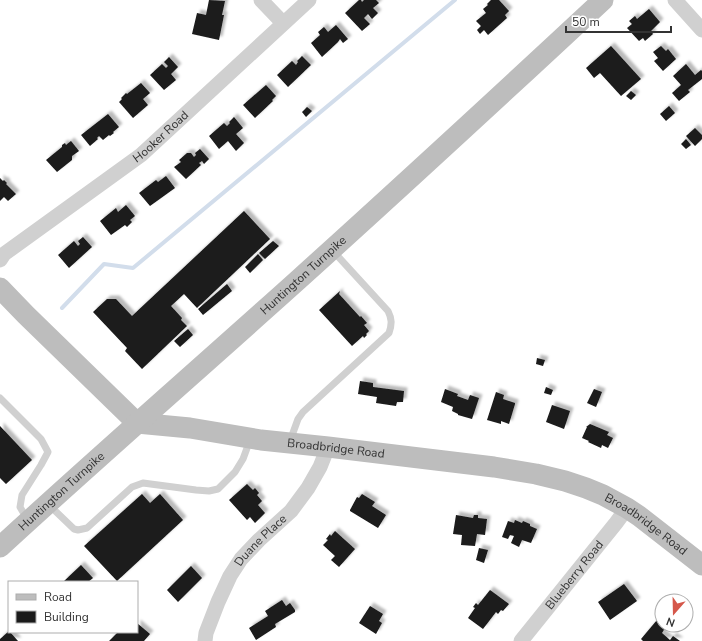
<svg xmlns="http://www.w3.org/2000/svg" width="702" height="641" font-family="'Nunito Sans',sans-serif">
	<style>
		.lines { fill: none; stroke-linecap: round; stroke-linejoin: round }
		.stream { stroke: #d2ddeb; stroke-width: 4 }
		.building { fill: #1a1a1a; filter: url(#shadow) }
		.service { stroke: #d0d0d0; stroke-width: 7 }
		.minor { stroke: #d0d0d0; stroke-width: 15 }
		.secondary { stroke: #bdbdbd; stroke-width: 21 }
		.labels { text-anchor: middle; stroke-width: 4; stroke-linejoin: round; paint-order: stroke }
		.street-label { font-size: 12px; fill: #333; stroke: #fff }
	</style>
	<defs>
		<filter id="shadow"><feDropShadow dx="3.5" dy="-3.5" stdDeviation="1" flood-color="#0004"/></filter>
	</defs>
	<rect width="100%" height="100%" fill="#fff"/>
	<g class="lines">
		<path class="stream" d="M62 308 104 264 133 268 455 0"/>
	</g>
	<path class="building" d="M209 0 225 1 222 15H224L219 40 192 34 197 13 206 15Z
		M359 0H361L362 2 364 0H376L379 3 373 8 378 13 372 19 368 14 364 18 370 24 362 31 345 13Z
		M491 0H499L509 11 505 15 507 18 488 35 484 30 480 34 477 30 481 26 476 21 486 13 483 9 488 5 487 4Z
		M649 9 660 22 651 31 653 34 645 41 643 38 639 41 627 28 632 24 629 21 635 16 637 19Z
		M336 25 348 39 343 43 340 39 338 42 337 43 322 57 311 43 320 35 318 32 324 27 328 32Z
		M611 46 641 79 621 96 600 73 594 78 586 68Z
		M661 46 666 51 668 49 676 59 663 71 654 61 658 58 653 52Z
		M302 56 311 65 288 87 277 75 292 61 296 65 298 62 297 61Z
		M169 57 178 67 171 74 176 80 164 90 150 75 162 64 166 68 168 66 164 62Z
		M686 64 695 75 701 70 702 71V79L688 90 690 92 679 101 672 93 681 85 673 76Z
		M141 83 150 93 143 99 148 105 133 118 119 102 122 99 121 98 126 93 127 94Z
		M266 85 276 96 272 100 273 101 255 118 243 105Z
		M631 91 636 95 631 100 626 96Z
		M669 106 675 113 666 121 660 114Z
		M307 107 312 111 306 117 302 112Z
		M108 114 119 127 113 132 114 133 110 136 109 135 103 140 99 136 97 138 98 139 90 146 81 135Z
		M234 117 243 128 236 134 244 143 236 151 228 141 219 149 209 136 224 123 227 126 230 123 229 122Z
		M695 128 702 135V139L695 146 686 136Z
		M686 139 691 145 686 149 681 144Z
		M71 141 79 151 72 156V160L57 172 46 160 62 147V145L65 143 66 145Z
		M200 149 209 159 204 164 202 161 199 163 201 165 186 179 174 167 181 162 179 160 187 153H191L194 157 196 155 195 153Z
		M166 176 175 188 150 206 139 193 156 180 158 182Z
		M0 178 3 181 4 180 7 183 6 184 16 194 8 201 4 197 0 201Z
		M126 205 135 216 130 220 132 222 127 227 125 225 111 235 100 221 116 208 118 212Z
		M244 211 270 239 197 308 184 294 171 306 182 318 181 320 187 326 142 369 125 351 127 348 93 312 107 299H116L132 316Z
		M83 237 92 247 69 268 58 255 74 241 78 246 80 244 78 241Z
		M273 241 279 246 265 259 259 253Z
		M258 254 263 260 250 273 245 267Z
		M227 284 232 291 203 315 198 309Z
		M340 291 339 294 360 317 361 316 367 323 364 325 369 331 366 334 367 335 364 338 363 336 352 346 319 310Z
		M188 329 193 335 180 347 174 341Z
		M537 358 545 360 543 366 536 364Z
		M360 381 373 383V387L404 391 403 402H397L396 406 376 403 377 397 358 394Z
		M546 387 553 390 551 395 544 393Z
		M445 389 458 394 457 396 468 400 470 395 479 398 472 419 458 415V414L452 411 453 407 441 402Z
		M594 389 602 392 596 407 587 403Z
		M496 392 504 395 503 399 515 403V404L509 424 501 421V424L487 420Z
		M552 405 570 411 564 429 546 422Z
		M590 424 609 432 607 435 613 438 608 448 602 445 601 448 588 442 589 441 582 438 587 427H586Z
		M0 426 32 460 6 484 0 478Z
		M247 484 253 490 255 488 259 493 257 495 262 501 258 505 265 513 255 523 250 517 247 520 229 500Z
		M142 494 150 503 160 494 183 520 117 581 84 546Z
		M362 494 375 502 372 506 386 515 378 528 350 511V510L357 497 359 498Z
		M456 515 473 518 474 515H478V518L487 519 485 535 477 534 475 546 461 545 462 535 453 534Z
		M515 520 522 523 523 521 530 524V526L537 529 531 543 522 540 519 547 511 543 514 536 510 535 508 539 502 537 508 521 514 523Z
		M335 531 355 549 339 567 331 560 335 556 323 545 328 540 326 539 330 534 331 536Z
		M479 548 488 550 484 563 476 560Z
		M81 565 93 578 88 582H63Z
		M191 566 202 578 178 602 167 590Z
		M624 584 637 601 610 620 598 602Z
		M490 590 509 604 503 611 501 610 498 614 496 612 483 629 468 618 475 608 473 607 476 603 478 605Z
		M282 600 286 606 290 603 295 610V612L275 624 276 627 256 640 249 628 268 616 265 611Z
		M370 606 383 614 379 621 382 623 376 634 359 623Z
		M657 620 665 628 662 633 670 640 673 636 680 641H643L641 639Z
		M137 623 150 634 144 641H109L118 632H137Z
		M9 631V632H10L18 641H0V639Z"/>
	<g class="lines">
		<path class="service" d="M0 398 41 439 48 452 41 465 22 495 20 507 27 519
			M290 441 298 419 303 412 389 333C392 324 392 319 388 311L333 251
			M49 505 74 529 78 530 87 528 132 487 143 483 196 490 209 491 218 489 235 472 243 459 250 440"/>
		<g class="minor">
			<path d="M261 0 283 23"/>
			<path d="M675 0 702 30"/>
			<path id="s1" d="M0 260 4 254 141 155 309 0"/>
			<path id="s2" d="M205 641 206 633 218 602 230 576 241 559 259 540 291 511 308 488 320 467 328 447"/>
			<path id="s3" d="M521 641 616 523 627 508"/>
		</g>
		<g class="secondary">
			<path id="s4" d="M0 288 26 315 137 423 190 428 261 440 328 447 494 467 536 474 565 481 586 488 603 495 627 508 639 516 702 565"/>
			<path id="s5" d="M0 547C98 457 199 369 298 280 401 187 502 94 603 0"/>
		</g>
	</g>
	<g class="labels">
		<g class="street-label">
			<text dy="4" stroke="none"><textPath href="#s1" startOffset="203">Hooker Road</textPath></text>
			<text dy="4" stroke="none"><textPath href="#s5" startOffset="407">Huntington Turnpike</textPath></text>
			<text dy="4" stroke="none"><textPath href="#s4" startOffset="393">Broadbridge Road</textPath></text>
			<text dy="4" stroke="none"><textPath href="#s5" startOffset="83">Huntington Turnpike</textPath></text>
			<text dy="4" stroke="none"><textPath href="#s4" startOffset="717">Broadbridge Road</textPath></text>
			<text dy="4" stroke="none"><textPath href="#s2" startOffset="117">Duane Place</textPath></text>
			<text dy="4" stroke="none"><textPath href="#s3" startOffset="85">Blueberry Road</textPath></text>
		</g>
	</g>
	<rect x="8" y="581" width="130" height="52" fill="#ffffff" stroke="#adadad"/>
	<rect x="16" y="594" width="20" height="6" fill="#bdbdbd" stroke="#adadad"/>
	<text x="44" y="601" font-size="12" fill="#333333">Road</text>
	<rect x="16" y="611" width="20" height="12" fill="#1a1a1a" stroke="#adadad"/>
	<text x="44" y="621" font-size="12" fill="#333333">Building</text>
	<g transform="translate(674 613) rotate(200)"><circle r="19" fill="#ffffff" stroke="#adadad"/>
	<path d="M0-3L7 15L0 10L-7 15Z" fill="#d5574a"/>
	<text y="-6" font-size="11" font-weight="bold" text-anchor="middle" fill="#333333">N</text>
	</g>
	<path d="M566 26v6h105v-6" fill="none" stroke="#333333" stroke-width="2"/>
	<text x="572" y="26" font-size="12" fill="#333333" stroke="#ffffff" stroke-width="3" paint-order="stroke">50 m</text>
</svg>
